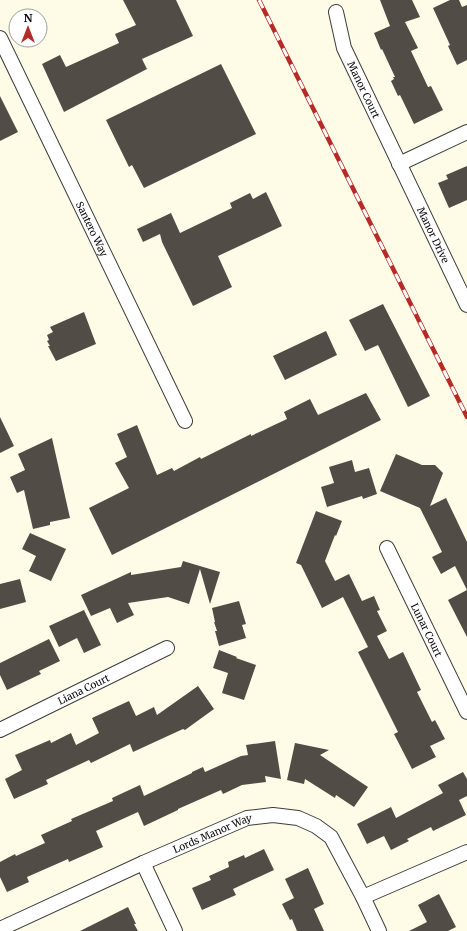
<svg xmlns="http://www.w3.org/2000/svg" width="467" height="931" font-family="Merriweather,serif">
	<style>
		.building { fill: #524c47 }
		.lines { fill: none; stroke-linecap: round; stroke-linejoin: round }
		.minor-casing { stroke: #3d3d3d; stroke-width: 16 }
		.minor { stroke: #fff; stroke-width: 14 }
		.rail-casing { stroke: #b52b27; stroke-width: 4.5 }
		.rail { stroke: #fff; stroke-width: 3; stroke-dasharray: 9; stroke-linecap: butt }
		.labels { text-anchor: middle; stroke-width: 4; stroke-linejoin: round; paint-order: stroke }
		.street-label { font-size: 10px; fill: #0a0a0a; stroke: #fff }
	</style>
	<rect width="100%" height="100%" fill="#fefce7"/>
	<path class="building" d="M123 0H176L193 36 142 59 147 69 64 112 42 64 60 55 66 67 119 43 115 34 136 25Z
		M380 0H412L420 17 405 22 418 48 411 51 428 87 431 86 443 110 414 124 400 95 398 96 391 81 394 79 393 77H395L382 49 381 50 374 33 390 26Z
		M450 0H459L462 7 467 5V60L457 65 448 46 450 45 433 8Z
		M221 64 256 134 144 188 132 165 129 167 106 120Z
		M0 96 18 132 0 141Z
		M467 166V200L449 208 438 183 448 179 446 175Z
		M266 192 282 226 218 256 232 287 193 306 162 242 160 234 143 242 137 229 171 213 180 233 232 208 230 203 250 193 253 199Z
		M383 304 430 396 408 407 378 345 365 351 349 320Z
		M84 312 96 344 56 361 48 346H50L47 341 49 340 47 335 53 332 50 327Z
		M326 331 337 355 285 380 273 356Z
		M366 393 381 420 112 555 89 508 129 488 115 463 127 457 117 434 137 425 157 475 172 468 174 471 200 457 201 459 251 434V436L287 419 284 412 310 399 318 415Z
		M0 417 14 446 0 453Z
		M52 438 70 518 50 522V525L33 529 24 490 17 493 10 477 25 470 18 454Z
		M396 454 422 465H435L443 473 430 506 446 498 467 542V590L455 566 441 574 432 557 442 552 420 508 380 491Z
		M352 460 355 472 369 468 377 494 363 499 362 496 327 507 321 487 334 483 329 467Z
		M316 511 342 521 336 536 335 535 325 561 335 581 349 574 362 601 374 596 380 610 377 611 387 631 377 636 389 659 403 652 421 690 417 692 432 722 435 720 445 739 430 746 436 757 412 769 394 734 398 732 358 652 368 647 343 597 322 608 301 565 296 563Z
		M30 533 66 549 51 581 29 571 36 556 22 549Z
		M183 561 220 572 210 604 200 569 189 604 168 597 128 603 134 615 117 623 110 608 91 616 81 595 131 572V575L181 567Z
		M20 579 26 602 0 609V584Z
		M467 590V637L448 600Z
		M239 601 246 624 242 625 246 638 219 646 215 631H217L214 622H215L212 608Z
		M84 610 101 645 84 653 77 638 59 647 49 626Z
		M49 639 60 661 39 671 41 674 7 690 0 675V663Z
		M219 650 237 657 236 658 256 665 244 700 222 693 228 673 213 668Z
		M198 686 214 709 185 730 183 729 133 752 130 744 91 763 89 760 46 780 48 784 14 799 5 779 22 770 15 755 50 740 51 743 71 733 76 745 99 733 92 718 129 701 136 716 154 707 157 715Z
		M275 741 281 779 265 776 266 782 242 785 223 794 221 790 178 809V810L144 826 138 812 96 831 103 847 69 862 68 859 27 877 29 882 7 892 0 877V862L15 854 16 856 45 843 41 835 72 821 71 819 113 801 112 798 140 785 144 796 192 773V772L203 767 205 772 241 756 248 755 246 745Z
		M295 743 329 750 320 755 368 787 354 807 336 795 335 798 305 779 304 784 287 780Z
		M463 772 467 779V796L459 800 466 815 433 831 431 827 407 839 409 841 391 850 384 836 367 844 357 824 391 807 396 818 443 793 438 785Z
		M264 849 274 870 233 889 236 895 202 910 192 888 211 880 209 876 229 867 228 862 244 855 245 858Z
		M308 868 324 904 314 909 324 931H297L292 919 290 920 282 904 294 898 285 879Z
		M439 894 456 927 448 931H409L427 922 418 905Z
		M128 907 136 924H134L138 931H80Z"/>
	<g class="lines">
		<g class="minor-casing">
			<g id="minor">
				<path id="s1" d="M336 12 344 48 467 305"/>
				<path id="s2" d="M0 38 185 421"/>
				<path d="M399 164 467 132"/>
				<path id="s3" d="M387 548 467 712"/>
				<path id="s4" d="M0 730 167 648"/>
				<path d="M143 863 175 931"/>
				<path d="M363 897 467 852"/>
				<path id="s5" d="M0 929 143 863 247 818 273 815 298 818 316 826 331 837 363 897 379 931"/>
			</g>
		</g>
		<use href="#minor" class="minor"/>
		<g class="rail-casing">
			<path id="rail" d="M259 0 467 417"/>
		</g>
		<use href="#rail" class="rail"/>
	</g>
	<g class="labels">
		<g class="street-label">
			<text dy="4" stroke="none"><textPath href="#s1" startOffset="83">Manor Court</textPath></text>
			<text dy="4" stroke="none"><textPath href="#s2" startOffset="212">Santero Way</textPath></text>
			<text dy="4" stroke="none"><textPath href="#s1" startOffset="244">Manor Drive</textPath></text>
			<text dy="4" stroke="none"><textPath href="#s3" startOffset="91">Lunar Court</textPath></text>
			<text dy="4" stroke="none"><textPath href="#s4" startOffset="93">Liana Court</textPath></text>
			<text dy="4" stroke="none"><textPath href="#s5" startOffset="233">Lords Manor Way</textPath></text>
		</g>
	</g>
	<g transform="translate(28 28)"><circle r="19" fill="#ffffff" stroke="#9d9d9d"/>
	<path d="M0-3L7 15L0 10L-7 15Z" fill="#b52b27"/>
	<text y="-6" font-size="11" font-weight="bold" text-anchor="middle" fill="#0a0a0a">N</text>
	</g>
</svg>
